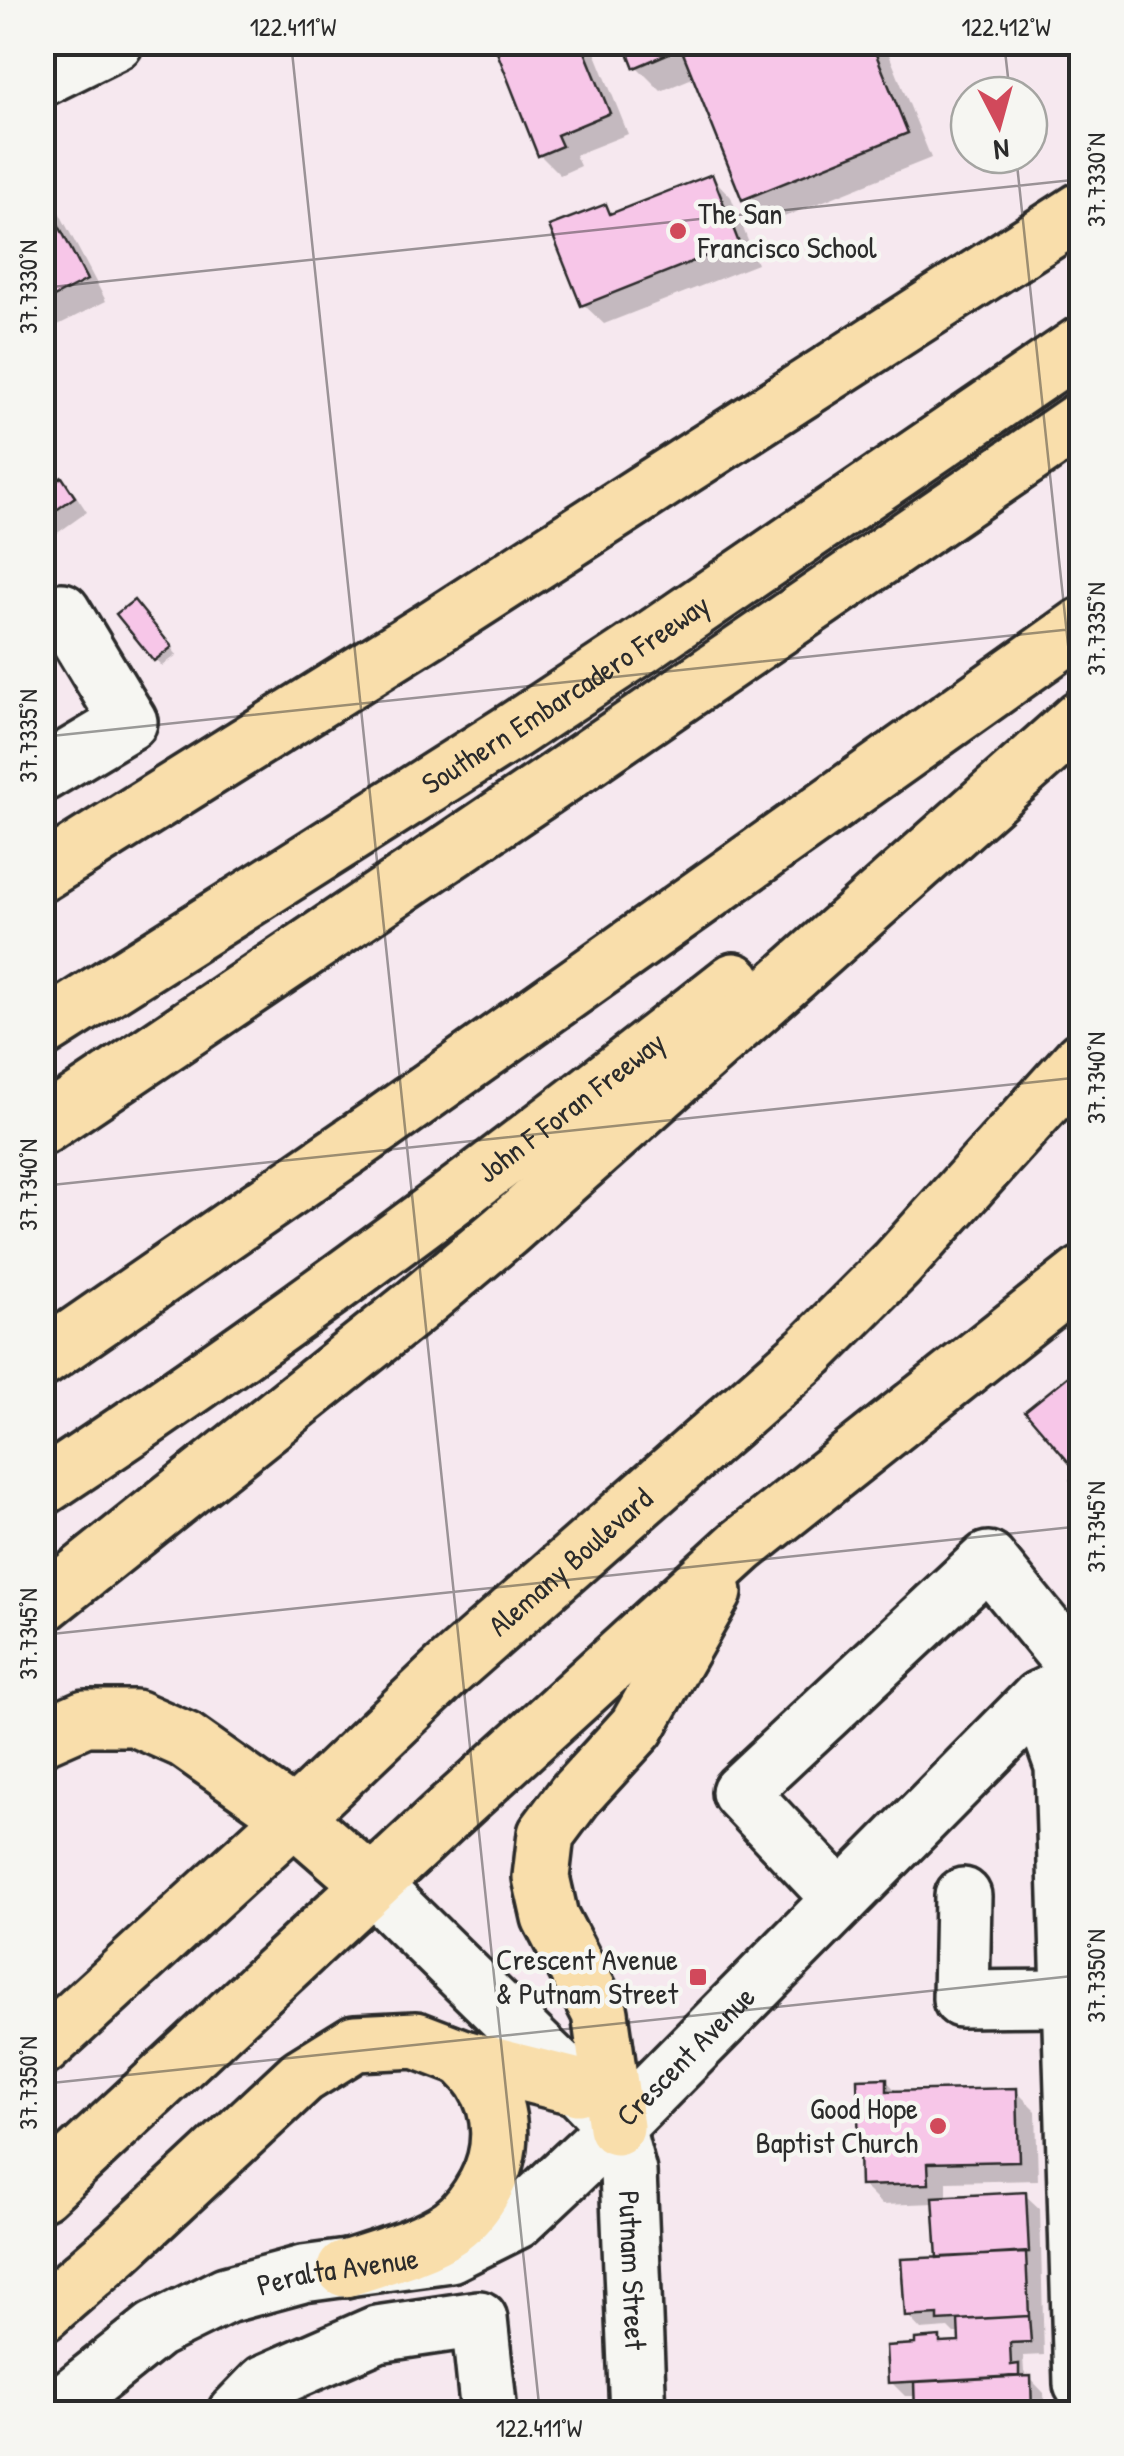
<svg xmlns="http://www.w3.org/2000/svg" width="1124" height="2456" font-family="'Patrick Hand',sans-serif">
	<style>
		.shadow { fill: #0003 }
		.building { fill: #f7c6e8; stroke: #2b2b2b; stroke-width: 2.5 }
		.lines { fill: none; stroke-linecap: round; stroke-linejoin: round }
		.minor-casing { stroke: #2b2b2b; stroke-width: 62 }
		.major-casing { stroke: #2b2b2b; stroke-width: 62 }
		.highway-casing { stroke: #2b2b2b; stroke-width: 62 }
		.minor { stroke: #f6f6f2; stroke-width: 55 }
		.major { stroke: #f9deab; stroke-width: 55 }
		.highway { stroke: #f9deab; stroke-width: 55 }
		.ticks { fill: none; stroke: #2b2b2b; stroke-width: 2.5; stroke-opacity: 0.45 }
		.poi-dot { fill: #d1495b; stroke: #f6f6f2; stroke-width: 4 }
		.labels { text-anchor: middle; stroke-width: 9; stroke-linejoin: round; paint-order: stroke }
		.poi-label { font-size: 30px; fill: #2b2b2b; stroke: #f6f6f2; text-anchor: end }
		.street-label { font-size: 30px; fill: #2b2b2b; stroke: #f6f6f2 }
		.neatline { fill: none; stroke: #2b2b2b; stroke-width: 4 }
		.ticks-label { font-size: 25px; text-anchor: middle; fill: #2b2b2b }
	</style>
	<rect width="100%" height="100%" fill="#f6e8ef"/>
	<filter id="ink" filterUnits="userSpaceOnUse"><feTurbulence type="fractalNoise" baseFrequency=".01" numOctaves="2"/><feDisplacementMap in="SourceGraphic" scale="20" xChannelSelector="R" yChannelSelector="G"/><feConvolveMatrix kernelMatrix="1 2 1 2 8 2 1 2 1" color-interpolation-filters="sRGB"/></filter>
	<g filter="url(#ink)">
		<path class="shadow" d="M495 42H591L628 134 575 155 580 166 560 175 540 155Z
			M627 42H884L931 158 769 223 744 199 695 77 661 91 636 66Z
			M711 176 731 197 757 264 604 324 583 304 605 206 613 215Z
			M42 180 106 301 42 333Z
			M61 480 75 494 87 512 42 544V494Z
			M140 610 177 655 162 666 156 660Z
			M886 2080 899 2094 1016 2091 1036 2111 1038 2180 947 2182V2199L1025 2195 1040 2209 1044 2355 1023 2356 1024 2372 1044 2393 1045 2414H918L917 2396H905L891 2382 918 2346 939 2340 945 2346 962 2345 961 2334H954L948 2328 921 2330 907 2315 940 2260 936 2203 882 2205 862 2185Z"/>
		<path class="building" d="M493 42H581L610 113 557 135 562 146 538 156Z
			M624 42H871L908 133 742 200 681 48 634 68Z
			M712 174 739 243 581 306 549 226 606 204 610 214Z
			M42 193 87 280 42 303Z
			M62 477 75 497 42 520V490Z
			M134 600 172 647 154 661 116 614Z
			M1082 1365V1493L1071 1480 1079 1474 1025 1411Z
			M887 2078V2091L1017 2088 1019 2161 928 2163 929 2184 860 2186 857 2079Z
			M1026 2192 1029 2252 937 2258 933 2197Z
			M1026 2253 1029 2316 938 2321V2315L905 2317 901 2259Z
			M1029 2316 1031 2342 1010 2343 1011 2365 1019 2364V2376L888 2383 886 2346 915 2344V2339L940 2337V2343L959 2342 958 2320Z
			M1031 2376 1032 2414H915L914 2382Z"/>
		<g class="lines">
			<g class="minor-casing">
				<g id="minor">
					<path d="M42 78 115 42"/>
					<path d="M42 621 62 611 129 722 42 774"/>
					<path d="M1039 1699 1063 1766 1082 2384"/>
					<path id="s1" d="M371 1884 578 2087 616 2127 628 2172 638 2414"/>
					<path d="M963 1896 961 1999 1069 1998"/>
					<path d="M841 1899 740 1792 988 1560 1082 1675"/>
					<path id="s2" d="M50 2414 155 2330 226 2295 303 2274 450 2254 516 2221 616 2127 1039 1699 1082 1678"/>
					<path d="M235 2414 265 2383 377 2334 479 2319 489 2414"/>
				</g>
			</g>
			<g class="major-casing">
				<g id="major">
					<path d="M294 1817 371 1884"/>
					<path id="s3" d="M42 2048 294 1817 447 1671 810 1351 897 1264 1082 1059"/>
					<path d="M616 2127 600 2013 550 1917 541 1877 546 1834 575 1795 637 1727 714 1592"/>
					<path d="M42 2192 444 1817 741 1546 1082 1275"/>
					<path d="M345 2269C378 2258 424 2246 452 2226 467 2215 478 2199 486 2184 503 2152 504 2113 483 2081 478 2073 470 2065 463 2058"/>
					<path d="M42 2314 119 2247 302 2076 355 2043 416 2040 463 2058 578 2087"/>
				</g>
			</g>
			<g class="highway-casing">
				<g id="highway">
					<path d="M42 873 435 627 1082 210"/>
					<path id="s4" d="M42 1030 513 731 631 653 1082 344"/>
					<path d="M42 1127 549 785 1082 419"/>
					<path d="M42 1359 379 1126 1082 626"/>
					<path id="s5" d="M42 1488C281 1331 509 1158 734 981"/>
					<path d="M42 1605 417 1305 505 1231 1082 717"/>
					<path d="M42 1737 85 1718H135L185 1740 294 1817"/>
				</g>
			</g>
			<use href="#minor" class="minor"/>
			<use href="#major" class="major"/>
			<use href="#highway" class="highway"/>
		</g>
	</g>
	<path class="ticks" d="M291 42 540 2414M1004 42 1010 95M1016 155 1082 776M42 288 1082 179M42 737 1082 628M42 1186 1082 1077M42 1635 1082 1526M42 2084 1082 1975"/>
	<g class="poi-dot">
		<circle cx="678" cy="231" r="10"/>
		<rect x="688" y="1967" width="20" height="20" rx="5"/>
		<circle cx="938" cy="2126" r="10"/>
	</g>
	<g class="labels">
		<g class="poi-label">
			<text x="698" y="224" text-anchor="start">The San<tspan x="698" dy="34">Francisco School</tspan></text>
			<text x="678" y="1970">Crescent Avenue<tspan x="678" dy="34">&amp; Putnam Street</tspan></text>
			<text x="918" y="2119">Good Hope<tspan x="918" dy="34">Baptist Church</tspan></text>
		</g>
		<g class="street-label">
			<text dy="10" stroke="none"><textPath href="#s4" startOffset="622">Southern Embarcadero Freeway</textPath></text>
			<text dy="10" stroke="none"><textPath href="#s5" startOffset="652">John F Foran Freeway</textPath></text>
			<text dy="10" stroke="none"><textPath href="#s3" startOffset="718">Alemany Boulevard</textPath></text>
			<text dy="10" stroke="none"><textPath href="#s2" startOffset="752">Crescent Avenue</textPath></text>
			<text dy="10" stroke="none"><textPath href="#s1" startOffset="490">Putnam Street</textPath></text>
			<text dy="10" stroke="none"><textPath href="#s2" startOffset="328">Peralta Avenue</textPath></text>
		</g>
	</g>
	<rect width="1124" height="2456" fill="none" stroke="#f6f6f2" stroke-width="110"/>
	<g transform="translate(999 125) rotate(174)"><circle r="48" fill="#f6f6f2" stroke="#a5a5a2" stroke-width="2.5"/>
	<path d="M0-8L18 38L0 25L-18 38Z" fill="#d1495b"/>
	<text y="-15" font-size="28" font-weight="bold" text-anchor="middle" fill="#2b2b2b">N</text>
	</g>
	<rect x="55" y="55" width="1014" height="2346" class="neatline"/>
	<g class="ticks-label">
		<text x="293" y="36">122.411°W</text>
		<text x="1006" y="36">122.412°W</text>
		<text transform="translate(1096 180) rotate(-90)" y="9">37.7330°N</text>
		<text transform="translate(28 287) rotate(-90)" y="9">37.7330°N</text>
		<text transform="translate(1096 629) rotate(-90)" y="9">37.7335°N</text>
		<text transform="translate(28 736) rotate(-90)" y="9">37.7335°N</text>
		<text transform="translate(1096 1078) rotate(-90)" y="9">37.7340°N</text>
		<text transform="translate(28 1185) rotate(-90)" y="9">37.7340°N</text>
		<text transform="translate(1096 1527) rotate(-90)" y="9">37.7345°N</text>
		<text transform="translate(28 1634) rotate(-90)" y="9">37.7345°N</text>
		<text transform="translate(1096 1976) rotate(-90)" y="9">37.7350°N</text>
		<text transform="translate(28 2083) rotate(-90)" y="9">37.7350°N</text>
		<text x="539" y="2437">122.411°W</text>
	</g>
</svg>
